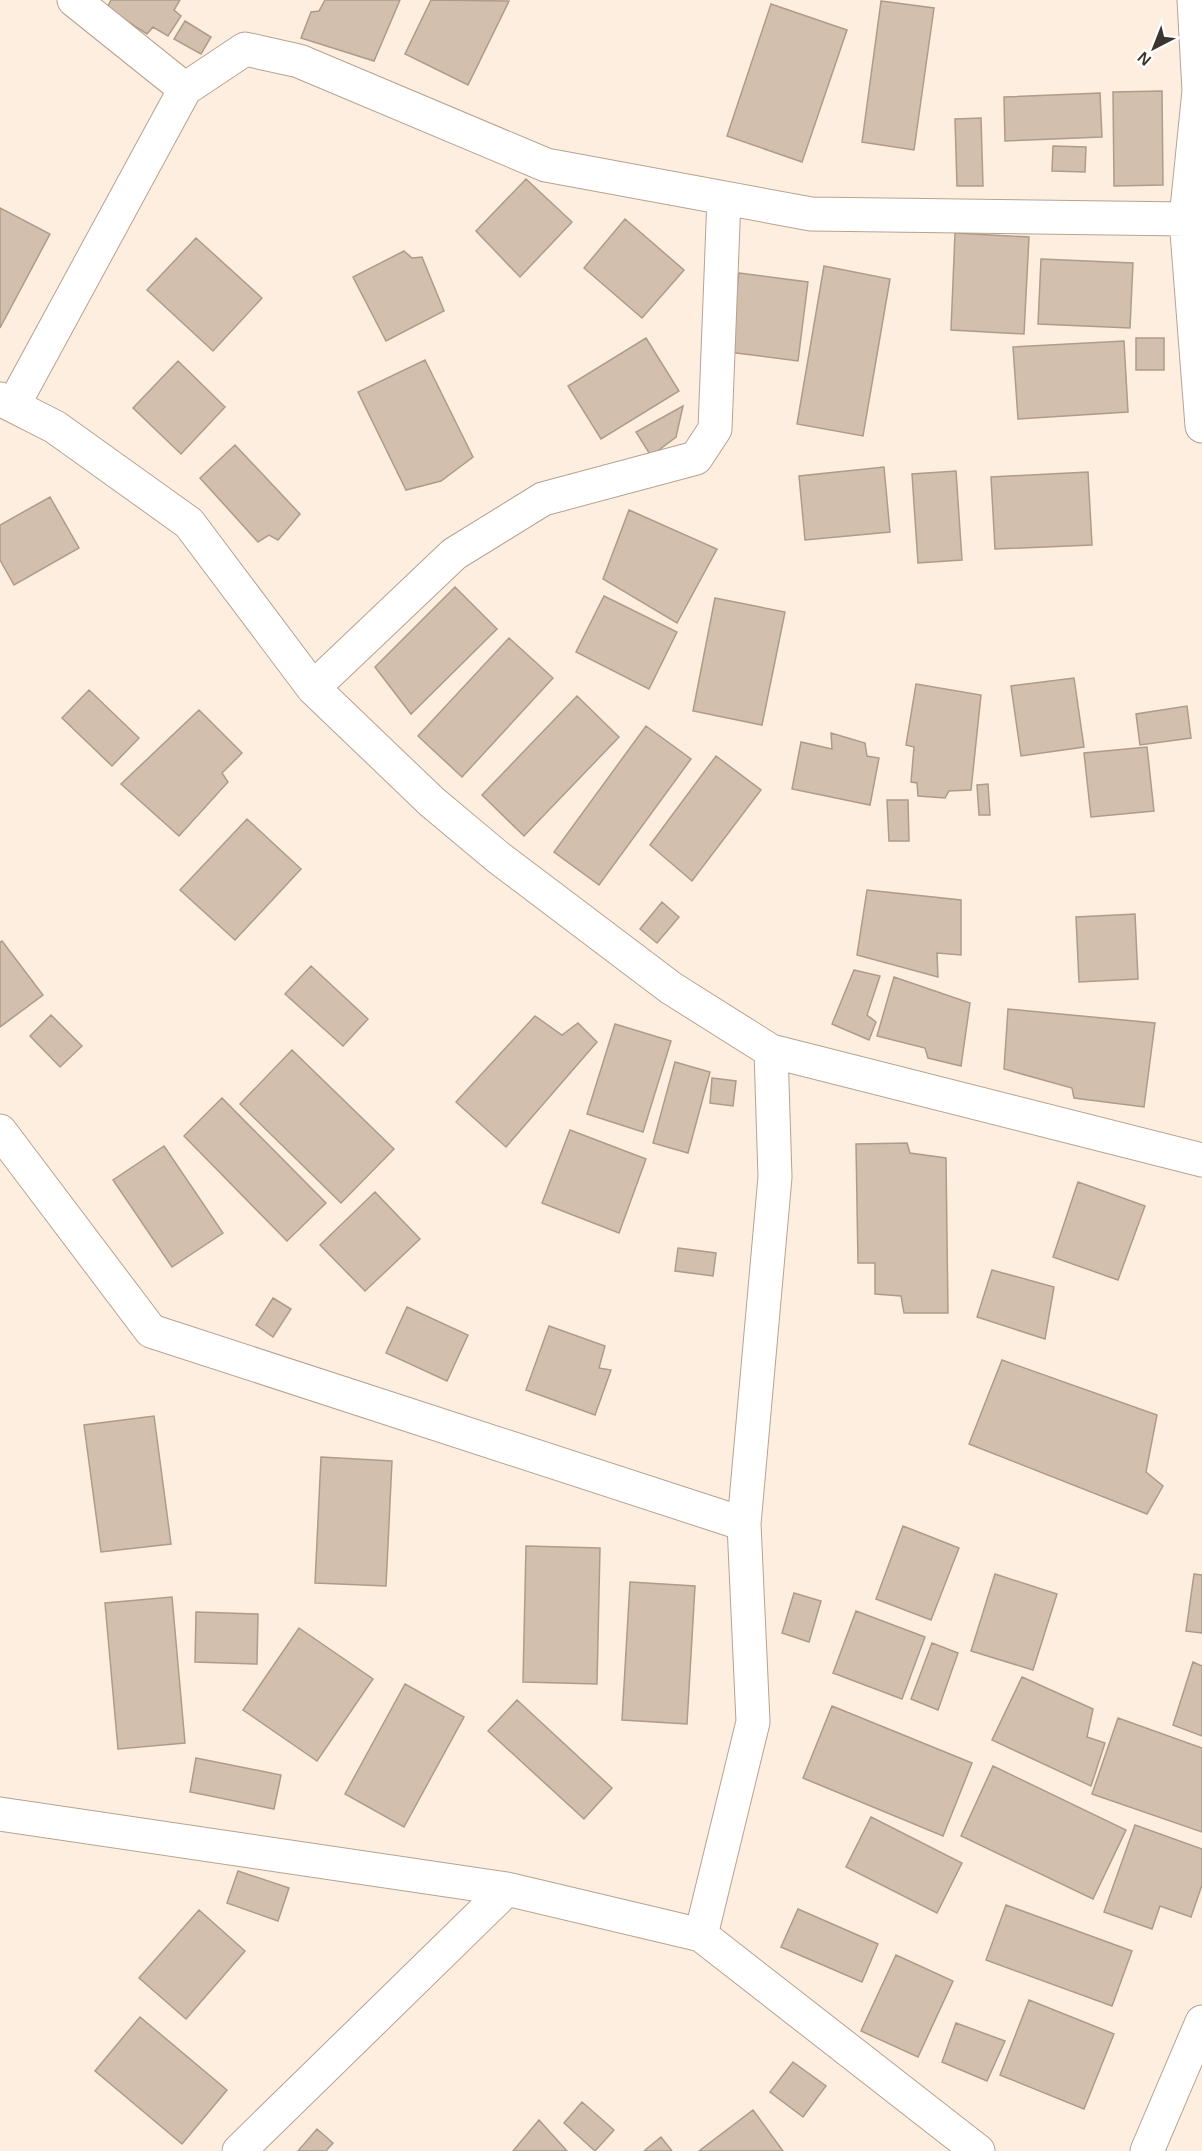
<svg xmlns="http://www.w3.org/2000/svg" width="1202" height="2151" font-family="Helvetica,sans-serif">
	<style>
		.building { fill: #d2bfad; stroke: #ae9c89; stroke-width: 1.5 }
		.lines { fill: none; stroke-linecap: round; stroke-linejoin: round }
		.street-casing { stroke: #b6a391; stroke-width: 35 }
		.secondary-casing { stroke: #b6a391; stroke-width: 35 }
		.street { stroke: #fff; stroke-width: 33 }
		.secondary { stroke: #fff; stroke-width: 33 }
	</style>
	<rect width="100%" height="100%" fill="#feeedf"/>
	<path class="building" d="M111 0H180L174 10 181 16 168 36 153 27 147 34 107 8Z
		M325 0H400L374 61 301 38 311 12 319 11Z
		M431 0 509 1 468 85 405 54Z
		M881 1 934 8 914 150 862 142Z
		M771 4 847 30 802 162 727 136Z
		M185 21 211 37 201 54 174 39Z
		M1162 91 1163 185 1114 186 1113 92Z
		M1100 93 1102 137 1005 141 1004 97Z
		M981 118 983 186H957L955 119Z
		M1053 146 1086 147 1085 172 1052 171Z
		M526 179 572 222 520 277 476 231Z
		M0 208 50 234 0 328Z
		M625 219 684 270 642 318 584 268Z
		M955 233 1029 237 1024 334 951 330Z
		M196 238 262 298 213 351 147 290Z
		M404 251 412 258 422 257 444 311 386 341 353 277Z
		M1041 259 1133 263 1130 328 1038 324Z
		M824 266 890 279 863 436 797 424Z
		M739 273 808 282 798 361 729 352Z
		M646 338 679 391 601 439 568 386Z
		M1136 338H1164V370H1136Z
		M1124 341 1128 412 1018 419 1013 347Z
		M425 360 473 457 441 481 406 490 358 392Z
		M178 361 225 407 181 454 133 408Z
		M683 406 676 437 651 456 636 432Z
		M235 445 300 514 278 540 269 535 258 542 200 478Z
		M884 467 890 532 805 540 799 476Z
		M956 471 962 560 918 563 912 474Z
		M1088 472 1092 545 995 549 991 477Z
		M50 497 79 548 14 585 0 560V525Z
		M629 510 717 549 677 623 603 579Z
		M455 587 497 629 411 714 375 667Z
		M604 596 677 632 649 689 576 652Z
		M715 598 785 612 762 725 693 711Z
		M509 638 553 678 462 777 418 736Z
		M1074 678 1084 747 1021 756 1011 686Z
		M916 684 981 695 971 790 949 791 945 798 918 796 917 783 911 782 914 747 906 745Z
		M89 690 139 738 112 766 62 718Z
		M577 696 619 737 524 836 482 795Z
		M1187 706 1191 738 1140 745 1136 714Z
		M199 710 242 753 222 773 228 782 179 836 121 784Z
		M646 726 691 759 599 885 554 852Z
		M831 733 865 743 867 756 879 758 870 805 792 789 801 742 832 749Z
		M1147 747 1154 811 1091 817 1084 753Z
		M716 756 761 790 692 881 650 845Z
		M988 784 990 815H979L977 785Z
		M887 800H908L909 841H889Z
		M247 819 301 869 235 940 180 890Z
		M867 890 961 900V955L937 953 938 977 857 955Z
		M662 902 679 917 657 943 640 929Z
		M1135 914 1138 979 1079 982 1076 917Z
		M2 941 43 995 0 1027V942Z
		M311 966 368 1019 343 1046 285 994Z
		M854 970 880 976 867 1015 876 1022 869 1040 832 1024Z
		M894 977 970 1003 961 1066 928 1058 925 1048 877 1036Z
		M1008 1009 1155 1023 1144 1107 1074 1098 1072 1088 1004 1069Z
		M51 1015 82 1046 60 1067 30 1036Z
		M535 1016 562 1035 578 1023 597 1042 506 1147 456 1102Z
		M615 1024 671 1041 643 1132 587 1114Z
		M292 1050 394 1149 341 1203 240 1104Z
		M675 1062 710 1072 688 1153 653 1143Z
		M712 1078 736 1081 733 1106 710 1103Z
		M222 1098 326 1203 287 1241 184 1136Z
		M570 1130 646 1159 619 1233 542 1203Z
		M907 1143 910 1153 946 1158 948 1313H904L901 1296 875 1294V1263H858L856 1144Z
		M164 1146 223 1233 172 1267 113 1180Z
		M1078 1182 1145 1206 1118 1280 1053 1257Z
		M375 1192 420 1239 365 1291 320 1245Z
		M678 1248 716 1253 713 1276 675 1271Z
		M992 1270 1054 1287 1045 1339 977 1317Z
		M273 1298 291 1309 273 1337 256 1325Z
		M407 1307 468 1335 447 1381 386 1353Z
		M549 1326 605 1346 599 1368 611 1370 595 1415 526 1390Z
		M1002 1360 1157 1415 1146 1472 1163 1486 1147 1514 969 1444Z
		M154 1416 171 1544 101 1552 84 1425Z
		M321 1457 392 1461 386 1586 315 1583Z
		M903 1526 959 1548 931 1620 876 1599Z
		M526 1546 600 1548 597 1684 523 1682Z
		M995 1574 1057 1594 1033 1670 971 1651Z
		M1194 1574 1202 1575V1633L1186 1631Z
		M630 1582 695 1586 687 1724 622 1720Z
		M794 1593 821 1601 809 1642 782 1633Z
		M172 1597 185 1743 118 1749 105 1603Z
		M856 1611 925 1637 902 1699 833 1673Z
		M196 1612 258 1614 257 1664 195 1662Z
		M299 1628 373 1679 317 1761 243 1710Z
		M932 1643 958 1653 938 1710 911 1699Z
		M1193 1662 1202 1666V1736L1173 1725Z
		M1022 1677 1093 1709 1087 1737 1105 1743 1091 1786 992 1740Z
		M405 1684 464 1717 404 1827 345 1794Z
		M517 1700 612 1788 584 1819 488 1731Z
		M832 1706 972 1763 943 1836 803 1778Z
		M1118 1718 1202 1748V1832L1092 1794Z
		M196 1758 281 1775 274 1809 190 1792Z
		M993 1766 1126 1830 1093 1899 961 1836Z
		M871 1817 962 1863 937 1913 846 1867Z
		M1135 1825 1202 1849V1885L1191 1917 1160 1906 1152 1929 1104 1912Z
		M238 1871 289 1888 278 1921 227 1903Z
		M1006 1905 1132 1951 1112 2006 986 1960Z
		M798 1909 878 1944 862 1982 781 1947Z
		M199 1910 245 1951 186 2019 139 1978Z
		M896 1955 953 1981 918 2057 861 2031Z
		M1029 2000 1114 2034 1084 2109 1000 2075Z
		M140 2017 227 2090 182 2144 95 2071Z
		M956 2023 1005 2041 987 2081 942 2062Z
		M793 2062 826 2086 803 2117 770 2092Z
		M582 2102 614 2130 595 2151 564 2123Z
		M753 2110 783 2151H699Z
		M539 2120 567 2151H513Z
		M317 2129 333 2143 326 2151H298Z
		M661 2137 672 2151H644Z"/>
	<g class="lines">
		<g class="street-casing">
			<path id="street" d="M74 0 185 89
				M1194 0 1199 91 1186 219 1202 426
				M0 399 55 427 189 523 313 688 432 802 499 858 671 988 771 1051 1202 1160
				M14 404 185 89 245 49 299 61 546 165 811 214 1186 219
				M313 688 454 554 543 499 696 458 715 429 724 198
				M0 1131 151 1331 744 1524
				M0 1814 507 1889 701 1935 978 2151
				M701 1935 753 1722 744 1524 775 1177 771 1051
				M239 2151 507 1889"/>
		</g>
		<g class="secondary-casing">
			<path id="secondary" d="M1147 2151 1202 2022"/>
		</g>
		<use href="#street" class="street"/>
		<use href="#secondary" class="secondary"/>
	</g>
	<g transform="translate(1154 48) rotate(222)" stroke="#ffffff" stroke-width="4.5" paint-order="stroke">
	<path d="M0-4.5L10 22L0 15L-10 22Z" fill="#3c352d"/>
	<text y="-9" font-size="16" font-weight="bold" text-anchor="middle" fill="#3c352d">N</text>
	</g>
</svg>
